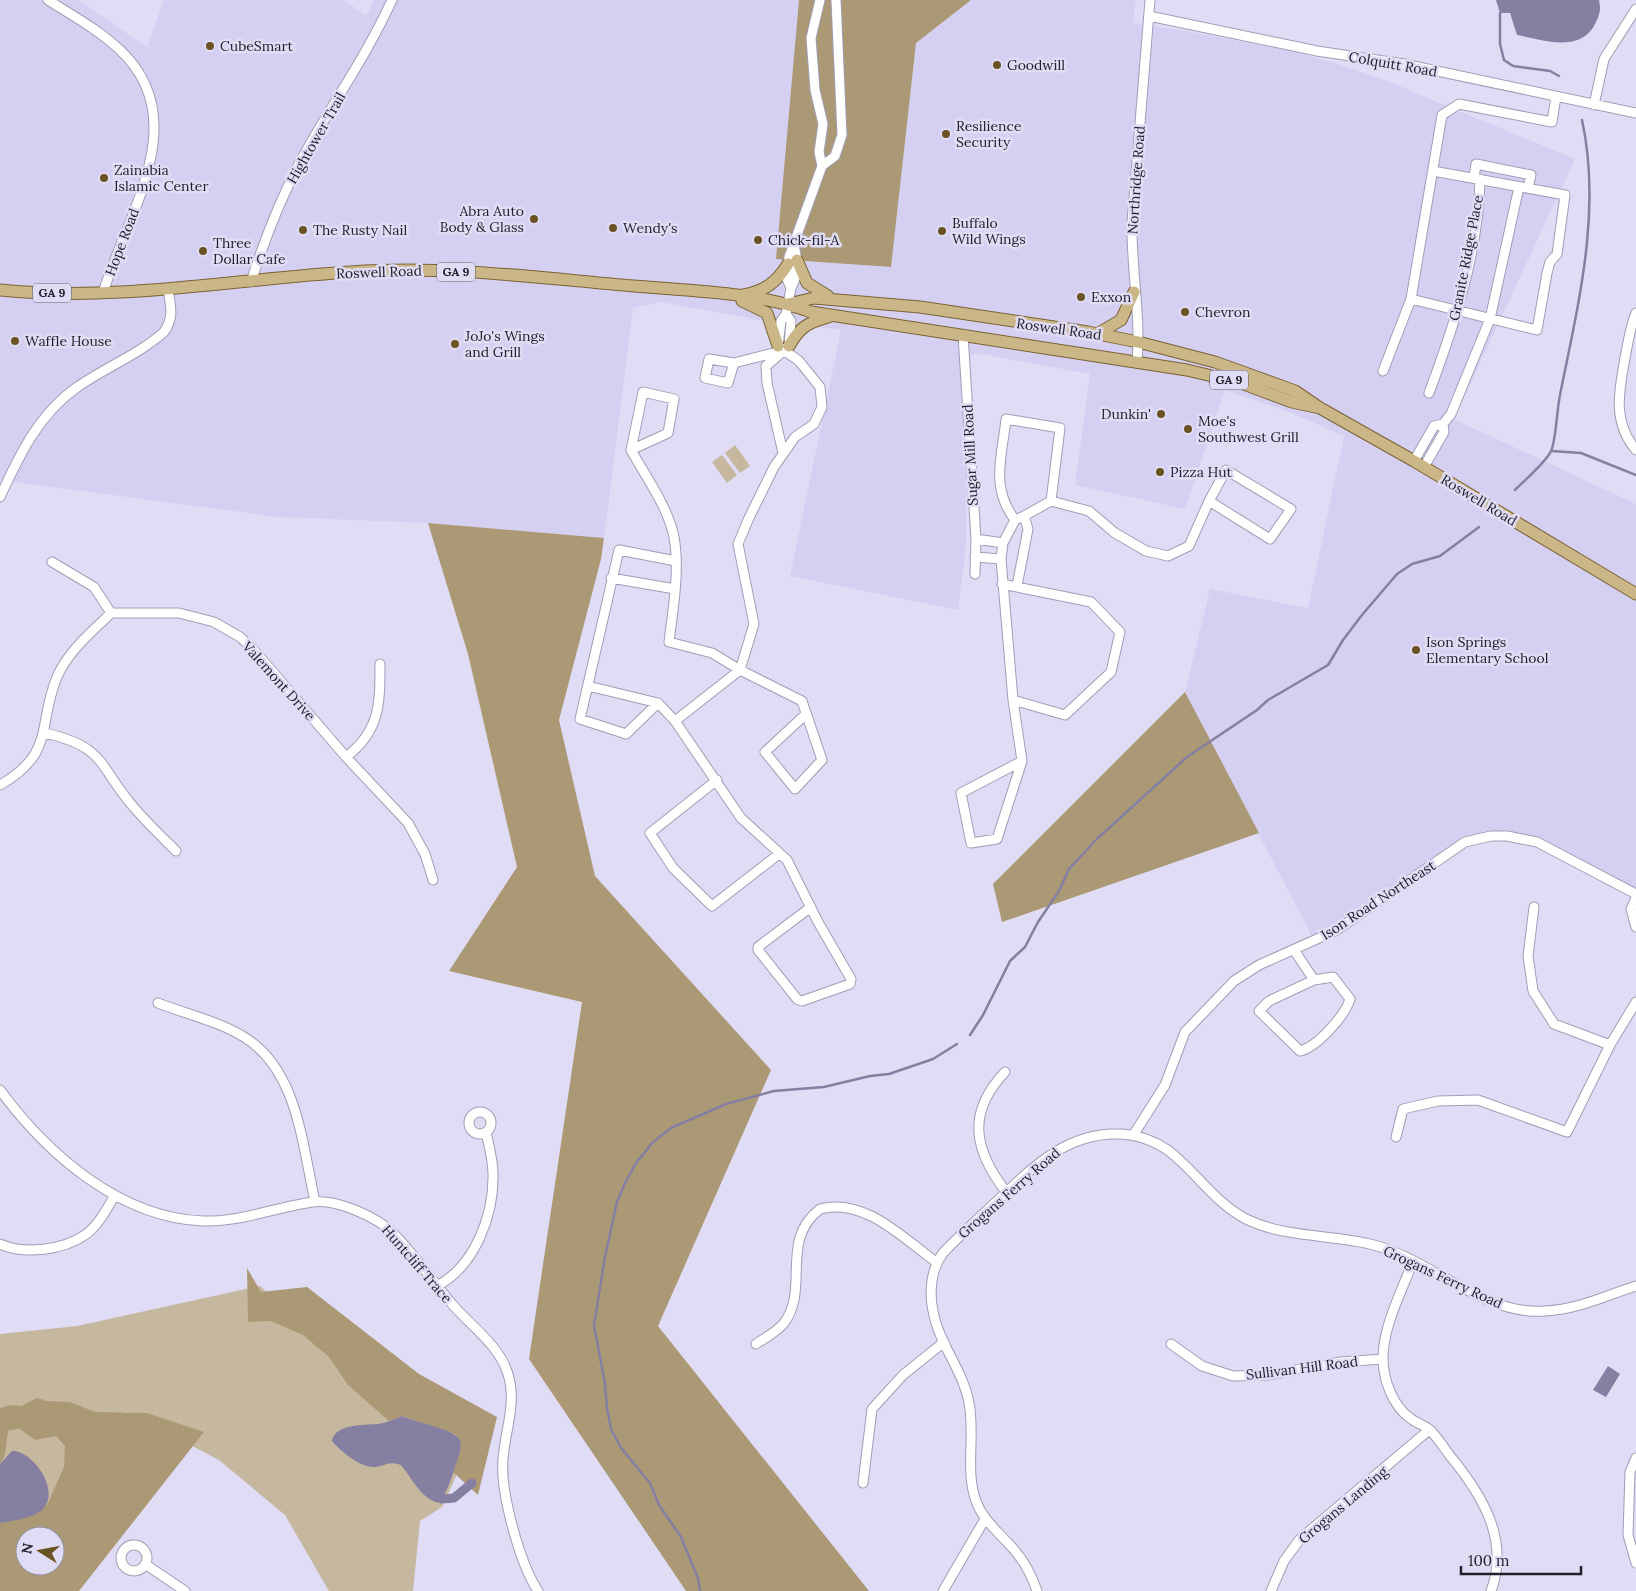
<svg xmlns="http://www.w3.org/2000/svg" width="1636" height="1591" font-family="Lora,serif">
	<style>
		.built { fill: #d5d0f2 }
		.green { fill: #c6b89e }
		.forest { fill: #ab9976; fill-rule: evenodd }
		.water { fill: #857fa2 }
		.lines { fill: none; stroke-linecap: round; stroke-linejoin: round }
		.stream { stroke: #857fa2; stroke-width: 2.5 }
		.canal { stroke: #857fa2; stroke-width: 9 }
		.minor-casing { stroke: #a19db6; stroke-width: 11 }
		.major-casing { stroke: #7a6233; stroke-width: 13 }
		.minor { stroke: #fff; stroke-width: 9 }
		.major { stroke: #cbb688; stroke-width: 11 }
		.poi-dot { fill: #6a5323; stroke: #e0dcf6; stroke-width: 2 }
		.labels { text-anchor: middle; stroke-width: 5; stroke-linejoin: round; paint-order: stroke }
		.shield { fill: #e0dcf6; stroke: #5b5967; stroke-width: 1 }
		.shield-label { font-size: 12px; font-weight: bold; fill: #22212a }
		.poi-label { font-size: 14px; fill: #22212a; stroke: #e0dcf6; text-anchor: start }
		.street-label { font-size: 14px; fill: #22212a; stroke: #e0dcf6 }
	</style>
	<rect width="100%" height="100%" fill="#e0dcf6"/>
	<path class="built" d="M0 0H78L147 47 164 0H344L366 16 374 0H799L776 259 891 267 916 43 971 0H1136L1133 23 1186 31 1287 50 1335 63 1385 80 1575 159 1454 419 1636 504V890L1534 844 1498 837 1465 842 1317 946 1185 692 1210 589 1308 608 1344 436 1287 411 1225 390 1185 509 1075 485 1090 374 975 353 971 356 967 410 966 544 958 610 790 576 841 330 759 320 661 302 633 308 604 538 428 523 278 517 0 480Z"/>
	<path class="green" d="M735 445 750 466 740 473 725 453Z
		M722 455 737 475 727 483 712 462Z
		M260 1286 392 1409 459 1434 461 1465 442 1507 420 1521 413 1591H329L285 1515 219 1460 127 1412 64 1484 46 1522 0 1553V1334L77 1326Z"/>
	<path class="forest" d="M799 0H971L916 43 891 267 776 259Z
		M428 523 604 538 601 559 559 720 595 876 771 1070 658 1326 869 1591H686L529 1359 582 1002 449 971 517 867 468 654Z
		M1185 692 1259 833 1002 922 993 884Z
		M247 1268 261 1292 307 1287 419 1374 497 1417 478 1495 453 1472 461 1446 455 1434 402 1416 389 1421 348 1385 329 1357 303 1335 271 1321 248 1322Z
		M37 1398 47 1401 70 1402 95 1412 147 1413 204 1432 79 1591H0V1523L22 1517 47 1505 64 1467 65 1446 56 1436 35 1440 20 1429 9 1430C4 1444 9 1451 0 1464V1408L10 1405 21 1406ZM25 1536H55V1566H25Z"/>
	<path class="water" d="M1496 0H1599C1601 9 1600 14 1596 22 1582 54 1544 40 1517 35L1510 13H1500Z
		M1608 1366 1620 1374 1606 1397 1593 1390Z
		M402 1416C414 1422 455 1429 460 1440 463 1447 457 1460 455 1467 451 1479 447 1493 439 1503 421 1499 412 1478 401 1465 387 1460 385 1467 373 1467 360 1467 340 1451 332 1441 334 1424 365 1425 378 1424 386 1423 395 1419 402 1416Z
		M12 1451C33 1450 63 1493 41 1511 32 1518 12 1521 0 1523V1464Z"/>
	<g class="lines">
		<path class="stream" d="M1500 13V44L1504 60 1513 66 1550 71 1559 76
			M1552 451 1581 453 1636 475
			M1515 490C1524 481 1547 461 1551 451 1556 441 1557 408 1560 395 1578 305 1602 211 1582 120
			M970 1035 983 1015 1010 961 1025 947 1038 922 1059 891 1069 869 1097 839 1187 757 1257 710 1268 700 1328 665 1343 640 1362 615 1397 574 1412 564 1440 556 1479 527
			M700 1591 698 1578 681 1537 659 1505 650 1483 621 1448 611 1429 607 1408 605 1384 594 1325 605 1257 617 1202 625 1183 636 1163 653 1142 671 1128 726 1104 774 1091 824 1087 870 1076 889 1074 933 1059 957 1044"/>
		<path class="canal" d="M442 1499 454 1498 472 1483"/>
		<g class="minor-casing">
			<path id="minor" d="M48 0C73 16 99 30 120 50 195 120 126 216 103 293
				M820 0 811 38 815 90 823 124 819 152 822 166
				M1149 16 1317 51 1404 64 1636 113
				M1594 105 1604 59 1636 9
				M1433 171 1565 195 1557 254 1550 262 1547 273 1537 330 1411 299 1442 115 1459 104 1552 122 1556 97
				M1474 178 1476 164 1531 175 1528 188
				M251 282C264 241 280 200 300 162 330 107 366 57 392 0
				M791 288 787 279 789 257 822 166 835 156 842 135 836 0
				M1636 313C1630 327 1628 343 1625 358 1619 391 1612 422 1636 450
				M963 335 976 539 975 574
				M1137 361C1141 315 1131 268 1132 222L1150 0
				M734 363 709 359 705 378 728 383 734 363 781 351
				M1383 371 1411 299
				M1429 393C1454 326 1479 251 1480 179
				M631 450 668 433 674 399 643 392 631 450C646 477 668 507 674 537 680 571 673 608 669 642L712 653 740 670 802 701 822 760 795 789 765 752 806 714
				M783 453 767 383 766 366 789 346 791 321 786 314
				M1414 461 1434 426 1443 424 1451 414 1490 319 1519 187
				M1424 467 1444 432 1443 424
				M0 497C19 456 38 415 76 388 104 368 138 355 164 332 174 318 171 307 168 290
				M1015 520C990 487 1002 457 1006 419L1060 428 1051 501
				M976 539 1003 543
				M975 557 1001 559
				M52 562 94 587 111 613
				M611 578 675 589
				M1002 584 1091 602 1120 632 1111 672 1065 715 1013 700
				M1017 586 1028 529 1024 516 1051 501 1089 511 1115 533 1146 551 1168 556 1189 546 1209 501 1226 470 1291 509 1270 539 1209 501
				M588 686 658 703 675 721 741 818 787 860 818 922 851 979 850 984 802 1001 797 999 758 950V947L811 907
				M658 703 626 734 580 719 619 550 676 561
				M675 721 740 670 754 624 738 544 748 520 774 467 795 437 814 424 822 407 820 387 799 361 778 346 781 321 786 314 791 288 796 277 797 260 794 245
				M45 733C105 747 97 763 131 804 145 821 161 836 176 851
				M346 757C380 731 380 704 380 664
				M1022 761 961 793 971 843 997 839 1022 761 1013 700 1001 559 1003 543 1015 520 1024 516
				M717 780 650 833 673 868 712 906 779 854
				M0 785C56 753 37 725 57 677 68 651 92 632 111 613H179L214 622 240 637 253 649 346 757 408 823 425 854 433 880
				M1636 898 1631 909 1636 927
				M1534 907 1528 956 1533 991 1554 1024 1610 1045
				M1294 950 1314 980 1269 1001 1259 1011 1300 1051C1317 1047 1345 1016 1350 999L1333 977 1314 980
				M158 1003C186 1014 218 1021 244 1037 298 1070 302 1145 315 1201
				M1005 1072C966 1113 974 1150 1006 1192
				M0 1090C47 1154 120 1218 203 1221 242 1222 276 1207 313 1202 337 1199 378 1217 395 1235 415 1256 433 1281 452 1304 472 1327 499 1345 508 1374 517 1403 505 1431 503 1459 500 1492 520 1564 538 1591
				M469 1123a11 11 0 1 1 22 0a11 11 0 1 1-22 0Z
				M1134 1134 1165 1085 1185 1032 1234 981 1259 965 1337 930 1465 842 1491 836H1507L1537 842 1636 894
				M1396 1137 1403 1109 1438 1101 1478 1100 1567 1132 1610 1045 1636 1002
				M0 1244C25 1255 63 1250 85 1235 99 1225 107 1208 115 1195
				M1413 1261C1402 1291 1383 1326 1383 1358 1383 1380 1393 1406 1410 1418 1416 1423 1424 1425 1430 1430 1438 1438 1444 1448 1451 1457 1482 1495 1510 1540 1491 1591
				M437 1286C475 1266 494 1215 493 1174 493 1160 489 1146 486 1132
				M756 1344C766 1337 777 1332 784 1323 810 1289 779 1240 820 1209 864 1197 903 1238 936 1262
				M1171 1344 1202 1366 1233 1376 1268 1375 1341 1362 1383 1359
				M1636 1458 1630 1472 1628 1535 1636 1563
				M863 1483 872 1409 903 1375 944 1342
				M121 1558a13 13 0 1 1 26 0a13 13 0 1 1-26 0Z
				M145 1564 185 1591
				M943 1591 985 1519
				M1037 1591C1031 1573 1021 1556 1008 1543 997 1531 986 1522 979 1508 963 1476 976 1437 969 1403 963 1370 939 1344 933 1311 929 1292 931 1269 943 1253 960 1235 979 1218 997 1201 1032 1168 1066 1133 1117 1134 1136 1134 1153 1140 1169 1151 1196 1172 1215 1203 1246 1219 1285 1238 1328 1234 1370 1244 1430 1258 1483 1316 1545 1311 1580 1309 1604 1296 1636 1286
				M1271 1591 1284 1561 1300 1539 1429 1430"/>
		</g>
		<g class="major-casing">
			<path id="major" d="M797 260 807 283 828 296
				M0 290C118 302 234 279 351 272 445 265 540 278 634 286 692 291 757 292 811 312L1187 370 1241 383 1292 402 1320 408
				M743 295C765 291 776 283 788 264
				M742 301 767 313 778 346
				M788 304 814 298 920 307 1088 332 1138 342 1215 362 1295 391 1320 408 1414 461 1636 594
				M1097 334 1121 320 1134 292
				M789 346C800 327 807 323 828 317"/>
		</g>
		<use href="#minor" class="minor"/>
		<use href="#major" class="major"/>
	</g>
	<g class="poi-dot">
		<circle cx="210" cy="46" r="5"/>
		<circle cx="997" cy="65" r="5"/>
		<circle cx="946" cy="134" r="5"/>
		<circle cx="104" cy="178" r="5"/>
		<circle cx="534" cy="219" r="5"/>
		<circle cx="613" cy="228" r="5"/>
		<circle cx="303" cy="230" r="5"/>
		<circle cx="942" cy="231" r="5"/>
		<circle cx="758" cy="240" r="5"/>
		<circle cx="203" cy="251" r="5"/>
		<circle cx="1081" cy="297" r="5"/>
		<circle cx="1185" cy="312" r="5"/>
		<circle cx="15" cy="341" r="5"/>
		<circle cx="455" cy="344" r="5"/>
		<circle cx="1161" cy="414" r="5"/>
		<circle cx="1188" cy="429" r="5"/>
		<circle cx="1160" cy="472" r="5"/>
		<circle cx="1416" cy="650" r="5"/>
	</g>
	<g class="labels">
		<g class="shield">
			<rect x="437" y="262.5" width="38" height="19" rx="4"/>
			<rect x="33" y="283.5" width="38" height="19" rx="4"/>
			<rect x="1210" y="370.5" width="38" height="19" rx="4"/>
		</g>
		<g class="shield-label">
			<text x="456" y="276">GA 9</text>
			<text x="52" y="297">GA 9</text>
			<text x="1229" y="384">GA 9</text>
		</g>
		<g class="poi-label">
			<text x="220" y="51">CubeSmart</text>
			<text x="1007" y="70">Goodwill</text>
			<text x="956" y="131">Resilience<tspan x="956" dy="16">Security</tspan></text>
			<text x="114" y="175">Zainabia<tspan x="114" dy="16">Islamic Center</tspan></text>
			<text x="524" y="216" text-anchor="end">Abra Auto<tspan x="524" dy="16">Body &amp; Glass</tspan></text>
			<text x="952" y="228">Buffalo<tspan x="952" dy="16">Wild Wings</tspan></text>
			<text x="623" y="233">Wendy's</text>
			<text x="313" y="235">The Rusty Nail</text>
			<text x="768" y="245">Chick-fil-A</text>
			<text x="213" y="248">Three<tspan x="213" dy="16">Dollar Cafe</tspan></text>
			<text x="1091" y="302">Exxon</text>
			<text x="1195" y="317">Chevron</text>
			<text x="465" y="341">JoJo's Wings<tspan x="465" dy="16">and Grill</tspan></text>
			<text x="25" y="346">Waffle House</text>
			<text x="1151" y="419" text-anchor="end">Dunkin'</text>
			<text x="1198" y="426">Moe's<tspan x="1198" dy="16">Southwest Grill</tspan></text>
			<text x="1170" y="477">Pizza Hut</text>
			<text x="1426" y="647">Ison Springs<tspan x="1426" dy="16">Elementary School</tspan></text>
		</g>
		<g class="street-label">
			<text transform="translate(1393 64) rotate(10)" y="5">Colquitt Road</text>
			<text transform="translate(316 138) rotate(-60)" y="5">Hightower Trail</text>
			<text transform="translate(1136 180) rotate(-86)" y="5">Northridge Road</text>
			<text transform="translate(122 242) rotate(-69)" y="5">Hope Road</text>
			<text transform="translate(1466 258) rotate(-79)" y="5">Granite Ridge Place</text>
			<text transform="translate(379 272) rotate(-2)" y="5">Roswell Road</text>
			<text transform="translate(1059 329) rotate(8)" y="5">Roswell Road</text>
			<text transform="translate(970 455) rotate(-93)" y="5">Sugar Mill Road</text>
			<text transform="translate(1479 500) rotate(31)" y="5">Roswell Road</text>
			<text transform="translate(279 681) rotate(48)" y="5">Valemont Drive</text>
			<text transform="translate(1378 900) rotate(-33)" y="5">Ison Road Northeast</text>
			<text transform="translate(1009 1193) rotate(-41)" y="5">Grogans Ferry Road</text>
			<text transform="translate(417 1264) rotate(49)" y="5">Huntcliff Trace</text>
			<text transform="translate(1443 1277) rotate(25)" y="5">Grogans Ferry Road</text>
			<text transform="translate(1302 1368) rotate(-7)" y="5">Sullivan Hill Road</text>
			<text transform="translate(1343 1505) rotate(-40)" y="5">Grogans Landing</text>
		</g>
	</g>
	<g transform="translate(40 1551) rotate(281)"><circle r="24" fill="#e0dcf6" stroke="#9491a4"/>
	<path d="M0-4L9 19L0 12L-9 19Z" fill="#6a5323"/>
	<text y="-8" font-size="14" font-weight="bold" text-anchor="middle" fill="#22212a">N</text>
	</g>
	<path d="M1461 1566v8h120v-8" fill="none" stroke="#22212a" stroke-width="2.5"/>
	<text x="1468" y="1566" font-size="15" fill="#22212a" stroke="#e0dcf6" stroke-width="4" paint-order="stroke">100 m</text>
</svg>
